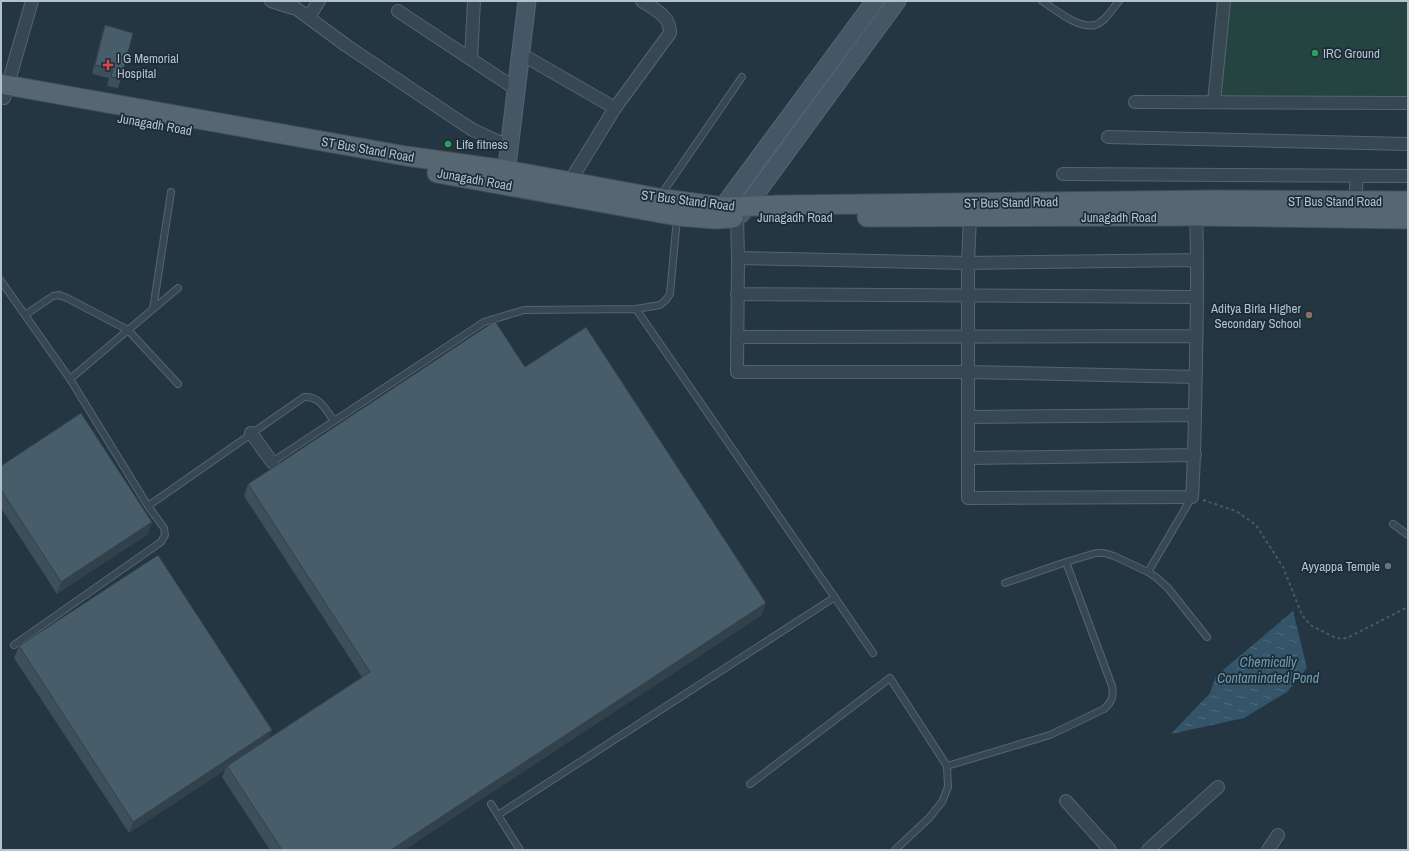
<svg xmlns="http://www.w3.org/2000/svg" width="1409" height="851" font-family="'Archivo Narrow',sans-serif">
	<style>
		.garden { fill: #254341 }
		.water { fill: url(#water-ripples) }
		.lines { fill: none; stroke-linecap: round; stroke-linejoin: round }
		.lane-casing { stroke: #55656f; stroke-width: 8 }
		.street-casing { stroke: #55656f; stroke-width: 14 }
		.secondary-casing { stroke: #55656f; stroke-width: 19 }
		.primary-casing { stroke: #41515b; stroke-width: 21 }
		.path { stroke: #435f5d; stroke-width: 2; stroke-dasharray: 3 3; stroke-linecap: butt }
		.lane { stroke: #384852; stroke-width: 6 }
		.street { stroke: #384852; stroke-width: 12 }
		.secondary { stroke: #455765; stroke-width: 17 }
		.primary { stroke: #566772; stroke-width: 19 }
		.wall { fill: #3d505a }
		.shaded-wall { fill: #32414a }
		.building { fill: #475d69; stroke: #32414a }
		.leisure-dot { fill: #2e9e5b; stroke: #1c2d37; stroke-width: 1.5 }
		.health-dot { fill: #e0444e; stroke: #1c2d37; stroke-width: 1.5 }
		.education-dot { fill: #8d6e63; stroke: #1c2d37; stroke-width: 1.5 }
		.worship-dot { fill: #6b7280; stroke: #1c2d37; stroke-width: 1.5 }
		.labels { text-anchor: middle; stroke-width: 3.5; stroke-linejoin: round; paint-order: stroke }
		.poi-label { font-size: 13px; fill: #b4c2cc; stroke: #1c2d37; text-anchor: start }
		.street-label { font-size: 13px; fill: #b4c2cc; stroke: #1c2d37 }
		.water-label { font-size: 14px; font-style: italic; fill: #7199b2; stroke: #1c2d37 }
	</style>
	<defs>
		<pattern id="water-ripples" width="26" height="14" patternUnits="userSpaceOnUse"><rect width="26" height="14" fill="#345469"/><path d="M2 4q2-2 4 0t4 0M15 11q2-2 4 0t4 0" fill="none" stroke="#4f6b7d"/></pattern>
	</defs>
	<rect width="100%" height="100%" fill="#233642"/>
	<path class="garden" d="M1227 1H1408V107L1218 105Z"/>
	<path class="water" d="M1293 611 1307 668 1287 692 1244 718 1171 734 1210 693 1216 676Z"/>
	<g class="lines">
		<g class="lane-casing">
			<path id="lane" d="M1042 1C1056 10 1078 29 1095 25 1105 22 1112 9 1119 1
				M661 195 742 77
				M1 281 70 379 148 506 164 528 165 535 161 542 14 645
				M153 309 171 192
				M636 309 873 653
				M25 315 53 296 59 295 67 298 128 330 178 384
				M70 379 178 288
				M272 462 484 322 524 310 636 309 660 305 666 300 670 294 677 218
				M148 506 304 397C320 396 325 409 334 421
				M1393 524 1408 535
				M1148 572 1192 497
				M1005 583 1066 562 1096 553H1104L1114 556 1148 572 1157 578 1168 588 1207 637
				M947 766 1050 735 1104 709C1112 702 1114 696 1112 686L1066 562
				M750 784 890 678 947 766 948 787 942 802 929 818 895 850
				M491 804 520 850
				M498 815 835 597"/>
		</g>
		<g class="street-casing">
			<path id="street" d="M271 1 293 8
				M286 1 347 46 459 121 473 130 510 147
				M398 11 516 89
				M309 17 319 1
				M521 54 615 108
				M471 59 474 1
				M4 98 32 1
				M1135 102 1408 103
				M1214 102 1224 1
				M1108 137 1408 144
				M1063 174 1408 176
				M567 186 615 108 670 33C670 15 655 10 642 1
				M1355 201 1357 176
				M970 217 968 263V498L1192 497C1195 451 1195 405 1196 360 1197 312 1198 264 1196 216
				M737 218 738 258 737 372H967L1196 377
				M738 258 968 263 1197 260
				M737 294 1197 297
				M737 337 1196 336
				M968 417 1195 415
				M251 433 272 462
				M969 458 1195 455
				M1066 801 1110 850
				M1148 850 1218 787
				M1268 850 1278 835"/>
		</g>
		<g class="secondary-casing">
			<path id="secondary" d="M505 182 527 1
				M741 214 897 1
				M717 215 875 1"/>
		</g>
		<g class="primary-casing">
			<path id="primary" d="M1 84 406 156 506 170 664 199 724 207 782 205 1215 200 1408 201
				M437 173 677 216 715 219 733 218
				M867 217 1196 216 1408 219"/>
		</g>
		<path class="path" d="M1203 500 1236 511 1256 525 1283 567 1302 615 1307 621 1312 626 1334 637 1342 639 1349 637 1408 607"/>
		<use href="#lane" class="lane"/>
		<use href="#street" class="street"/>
		<use href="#secondary" class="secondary"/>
		<use href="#primary" class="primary"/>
	</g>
	<path class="wall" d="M105 25 121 79 118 88 107 86 109 78 92 74 102 34Z
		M525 367 762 615 404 850H270L222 777 225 770 129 833 14 658 19 646 270 737 362 677 244 496 248 484Z
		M1 466 152 522 148 534 57 594 1 508Z"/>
	<path class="shaded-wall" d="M152 522 148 534 57 594 61 582Z
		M766 603 762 615 404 850H391Z
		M272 730 268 742 227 766 225 770 129 833 133 822Z"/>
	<path class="building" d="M105 25 133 33 121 79 111 77 113 69 95 65Z
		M495 321 525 367 586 327 766 603 391 850H282L227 766 370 672 248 484Z
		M81 413 152 522 61 582 1 490V466Z
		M158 555 272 730 133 822 19 646Z"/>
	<g class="leisure-dot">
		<circle cx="1315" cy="53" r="4"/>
		<circle cx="448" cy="144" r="4"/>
	</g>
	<path class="health-dot" d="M106 59h4v4h4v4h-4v4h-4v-4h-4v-4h4z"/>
	<circle class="education-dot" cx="1309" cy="315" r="4"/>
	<circle class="worship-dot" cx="1388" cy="566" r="4"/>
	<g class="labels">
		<g class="poi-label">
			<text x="1323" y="58">IRC Ground</text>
			<text x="117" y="63">I G Memorial<tspan x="117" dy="15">Hospital</tspan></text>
			<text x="456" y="149">Life fitness</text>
			<text x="1301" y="313" text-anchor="end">Aditya Birla Higher<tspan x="1301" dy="15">Secondary School</tspan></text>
			<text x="1380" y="571" text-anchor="end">Ayyappa Temple</text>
		</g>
		<g class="street-label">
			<text transform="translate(155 124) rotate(10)" y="5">Junagadh Road</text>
			<text transform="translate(368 149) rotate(10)" y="5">ST Bus Stand Road</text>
			<text transform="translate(475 179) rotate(10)" y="5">Junagadh Road</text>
			<text transform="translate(688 200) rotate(7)" y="5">ST Bus Stand Road</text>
			<text x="1335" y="206">ST Bus Stand Road</text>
			<text transform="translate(1011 202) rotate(-1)" y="5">ST Bus Stand Road</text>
			<text x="795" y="222">Junagadh Road</text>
			<text x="1119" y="222">Junagadh Road</text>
		</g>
		<g class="water-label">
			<text x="1268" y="667">Chemically<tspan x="1268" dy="16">Contaminated Pond</tspan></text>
		</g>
	</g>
	<rect width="1409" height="851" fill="none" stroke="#b4c2cc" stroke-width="4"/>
</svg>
